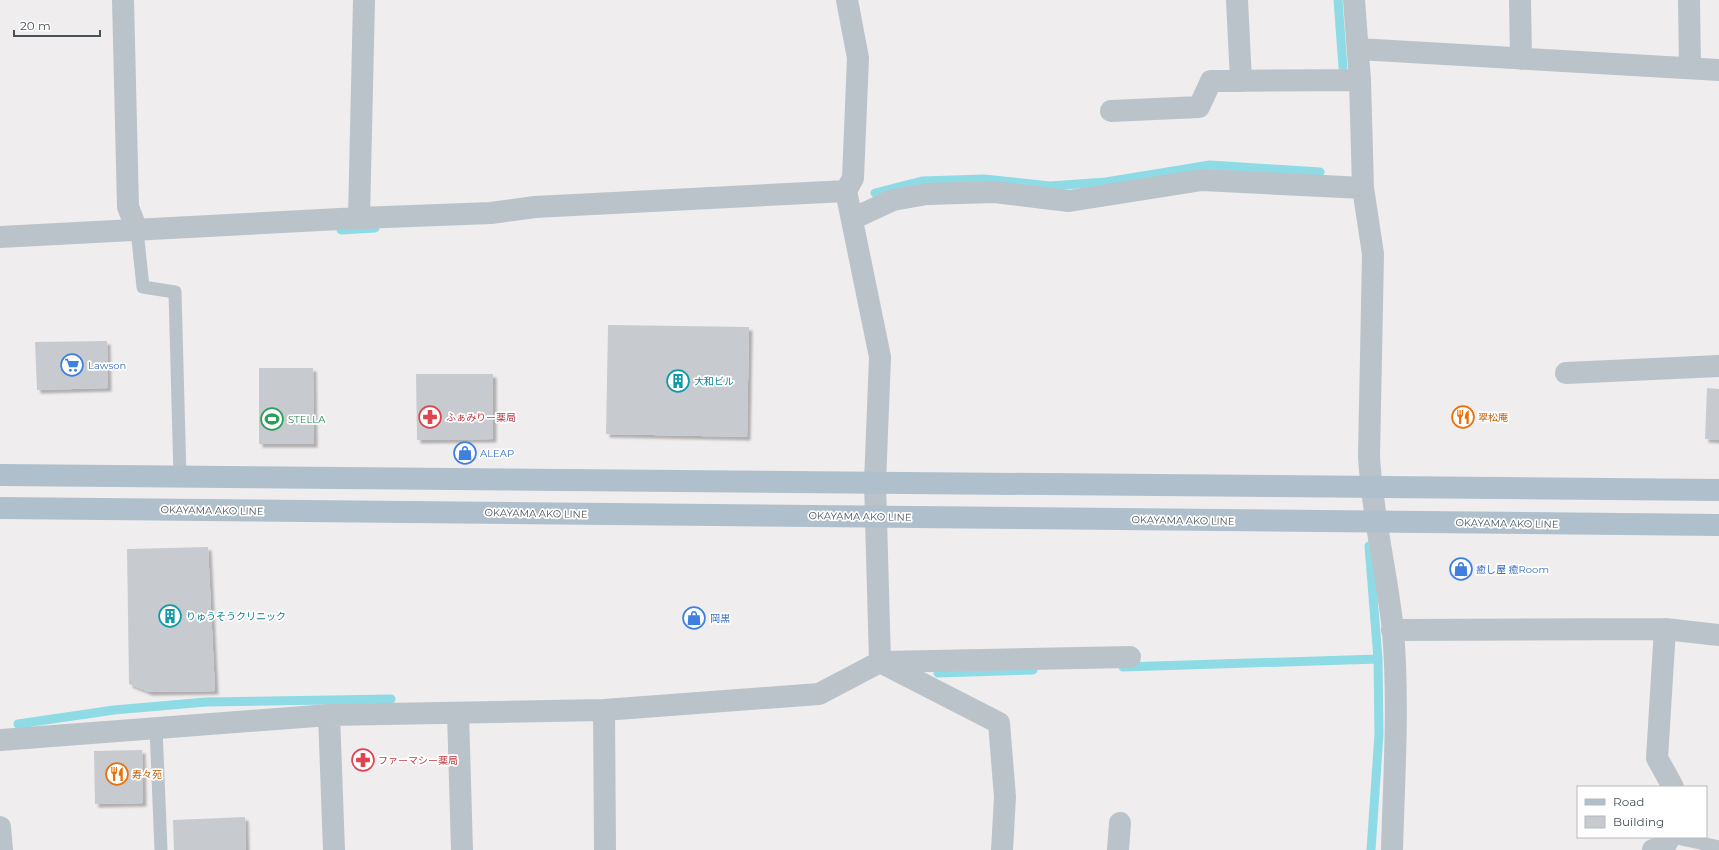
<svg xmlns="http://www.w3.org/2000/svg" width="1719" height="850" font-family="Montserrat,'Noto Sans JP',sans-serif">
	<style>
		.lines { fill: none; stroke-linecap: round; stroke-linejoin: round }
		.stream { stroke: #8edbe5; stroke-width: 9 }
		.building { fill: #c7cbd0; filter: url(#shadow) }
		.service { stroke: #bac3c9; stroke-width: 13 }
		.minor { stroke: #bac3c9; stroke-width: 22 }
		.primary { stroke: #afbfcb; stroke-width: 22 }
		.labels { text-anchor: middle; stroke-width: 3.5; stroke-linejoin: round; paint-order: stroke }
		.shop-label { font-size: 10px; fill: #366cbe; stroke: #fff; text-anchor: start }
		.culture-label { font-size: 10px; fill: #0d838f; stroke: #fff; text-anchor: start }
		.health-label { font-size: 10px; fill: #be3a42; stroke: #fff; text-anchor: start }
		.food-label { font-size: 10px; fill: #c56008; stroke: #fff; text-anchor: start }
		.leisure-label { font-size: 10px; fill: #27864d; stroke: #fff; text-anchor: start }
		.street-label { font-size: 10px; fill: #475259; stroke: #fff }
	</style>
	<defs>
		<filter id="shadow"><feDropShadow dx="3.5" dy="3.5" stdDeviation="1" flood-color="#0004"/></filter>
	</defs>
	<rect width="100%" height="100%" fill="#f0edee"/>
	<g class="lines">
		<path class="stream" d="M1338 0 1343 67
			M875 193 922 181 984 179 1050 186 1106 182 1210 165 1320 172
			M341 230 375 228
			M1369 546 1378 659 1379 734 1371 850
			M1123 667 1378 659
			M938 673 1033 670
			M18 724 114 710 206 702 391 699"/>
	</g>
	<path class="building" d="M608 325 749 327 747 437 606 434Z
		M107 341 108 388 37 390 35 342Z
		M259 368H313L314 444H259Z
		M416 374H493V439L417 440Z
		M1707 388 1719 389V440L1705 439Z
		M208 547 215 691 149 692 129 684 127 549Z
		M142 750 143 803 95 804 94 751Z
		M245 817 246 850H174L173 820Z"/>
	<g class="lines">
		<path class="service" d="M137 230 143 287 175 292 180 477
			M156 728 161 850
			M1672 837 1719 847"/>
		<path class="minor" d="M123 0 128 207 137 230
			M1237 0 1241 81
			M1354 0 1360 80 1363 188 1373 254 1369 456C1372 515 1387 573 1393 631 1399 704 1394 777 1392 850
			M1520 0 1521 59
			M1689 0 1690 68
			M1358 49 1719 70
			M1111 111 1199 107 1211 81 1360 80
			M359 218 364 0
			M852 219 893 200 927 194 995 192 1069 201 1202 180 1363 188
			M0 237 359 218 491 213 535 207 846 191
			M1566 373 1719 366
			M1665 629 1657 758 1673 787
			M1392 630 1665 629 1719 635
			M880 662 999 723 1005 797 1002 850
			M883 662 1130 657
			M604 710 605 850
			M458 713 462 850
			M329 715 334 850
			M0 740 329 715 604 710 819 694 880 662 875 483 880 357 846 191 853 178 858 58 847 0
			M0 827 2 850
			M1118 850 1120 823
			M1653 850 1665 846 1670 837"/>
		<path class="primary" d="M0 475 1719 490
			M0 508 1719 525"/>
	</g>
	<defs>
		<g id="supermarket-ring" transform="scale(1.15)"><circle r="9.5" fill="#fff" stroke="#3f7fe0" stroke-width="1.5"/><path d="M-6-5.5h2.5l.6 2H6L4.5 2H-2.5L-4.4-4H-6ZM-1.5 3.2a1.3 1.3 0 1 0 .1 0ZM3 3.2a1.3 1.3 0 1 0 .1 0Z" fill="#3f7fe0"/></g>
		<g id="building-ring" transform="scale(1.15)"><circle r="9.5" fill="#fff" stroke="#0f9aa8" stroke-width="1.5"/><path d="M-4-6H4V6H1V3H-1V6H-4ZM-2.5-4.3h1.7v1.8h-1.7ZM.8-4.3h1.7v1.8H.8ZM-2.5-1h1.7V.8h-1.7ZM.8-1h1.7V.8H.8Z" fill="#0f9aa8"/></g>
		<g id="pharmacy-ring" transform="scale(1.15)"><circle r="9.5" fill="#fff" stroke="#e0444e" stroke-width="1.5"/><path d="M-2-6h4v4h4v4h-4v4h-4v-4h-4v-4h4Z" fill="#e0444e"/></g>
		<g id="restaurant-ring" transform="scale(1.15)"><circle r="9.5" fill="#fff" stroke="#e8710a" stroke-width="1.5"/><path d="M-5-6h1v4h1v-4h1v4h1v-4h1v5L-1.5 .5V6h-2V.5L-5-1ZM5-6V6H3V1.5H1.5Q1.5-4 5-6Z" fill="#e8710a"/></g>
		<g id="stadium-ring" transform="scale(1.15)"><circle r="9.5" fill="#fff" stroke="#2e9e5b" stroke-width="1.5"/><path d="M0-5a6.5 5 0 1 0 0 10a6.5 5 0 1 0 0-10ZM-3.5-1.8h7v3.6h-7Z" fill="#2e9e5b"/></g>
		<g id="shop-ring" transform="scale(1.15)"><circle r="9.5" fill="#fff" stroke="#3f7fe0" stroke-width="1.5"/><path d="M-5-2.5h2.3a2.7 3.5 0 0 1 5.4 0H5L5.5 6h-11ZM-1.5-2.5h3a1.5 2.3 0 0 0-3 0Z" fill="#3f7fe0"/></g>
	</defs>
	<g fill-rule="evenodd">
		<use href="#supermarket-ring" x="72" y="365"/>
		<use href="#building-ring" x="678" y="381"/>
		<use href="#pharmacy-ring" x="430" y="417"/>
		<use href="#restaurant-ring" x="1463" y="417"/>
		<use href="#stadium-ring" x="272" y="419"/>
		<use href="#shop-ring" x="465" y="453"/>
		<use href="#shop-ring" x="1461" y="569"/>
		<use href="#building-ring" x="170" y="616"/>
		<use href="#shop-ring" x="694" y="618"/>
		<use href="#pharmacy-ring" x="363" y="760"/>
		<use href="#restaurant-ring" x="117" y="774"/>
	</g>
	<g class="labels">
		<g class="shop-label">
			<text x="88" y="369">Lawson</text>
			<text x="480" y="457">ALEAP</text>
			<text x="1476" y="573">癒し屋 癒Room</text>
			<text x="710" y="622">岡黒</text>
		</g>
		<g class="culture-label">
			<text x="694" y="385">大和ビル</text>
			<text x="186" y="620">りゅうそうクリニック</text>
		</g>
		<g class="health-label">
			<text x="446" y="421">ふぁみりー薬局</text>
			<text x="378" y="764">ファーマシー薬局</text>
		</g>
		<g class="food-label">
			<text x="1478" y="421">翠松庵</text>
			<text x="132" y="778">寿々苑</text>
		</g>
		<g class="leisure-label">
			<text x="288" y="423">STELLA</text>
		</g>
		<g class="street-label">
			<text transform="translate(212 510) rotate(1)" y="4">OKAYAMA AKO LINE</text>
			<text transform="translate(536 513) rotate(1)" y="4">OKAYAMA AKO LINE</text>
			<text transform="translate(860 516) rotate(1)" y="4">OKAYAMA AKO LINE</text>
			<text transform="translate(1183 520) rotate(1)" y="4">OKAYAMA AKO LINE</text>
			<text transform="translate(1507 523) rotate(1)" y="4">OKAYAMA AKO LINE</text>
		</g>
	</g>
	<rect x="1577" y="786" width="130" height="52" fill="#ffffff" stroke="#b5babd"/>
	<rect x="1585" y="799" width="20" height="6" fill="#afbfcb" stroke="#b5babd"/>
	<text x="1613" y="806" font-size="12" fill="#475259">Road</text>
	<rect x="1585" y="816" width="20" height="12" fill="#c7cbd0" stroke="#b5babd"/>
	<text x="1613" y="826" font-size="12" fill="#475259">Building</text>
	<path d="M14 30v6h86v-6" fill="none" stroke="#475259" stroke-width="2"/>
	<text x="20" y="30" font-size="12" fill="#475259" stroke="#ffffff" stroke-width="3" paint-order="stroke">20 m</text>
</svg>
